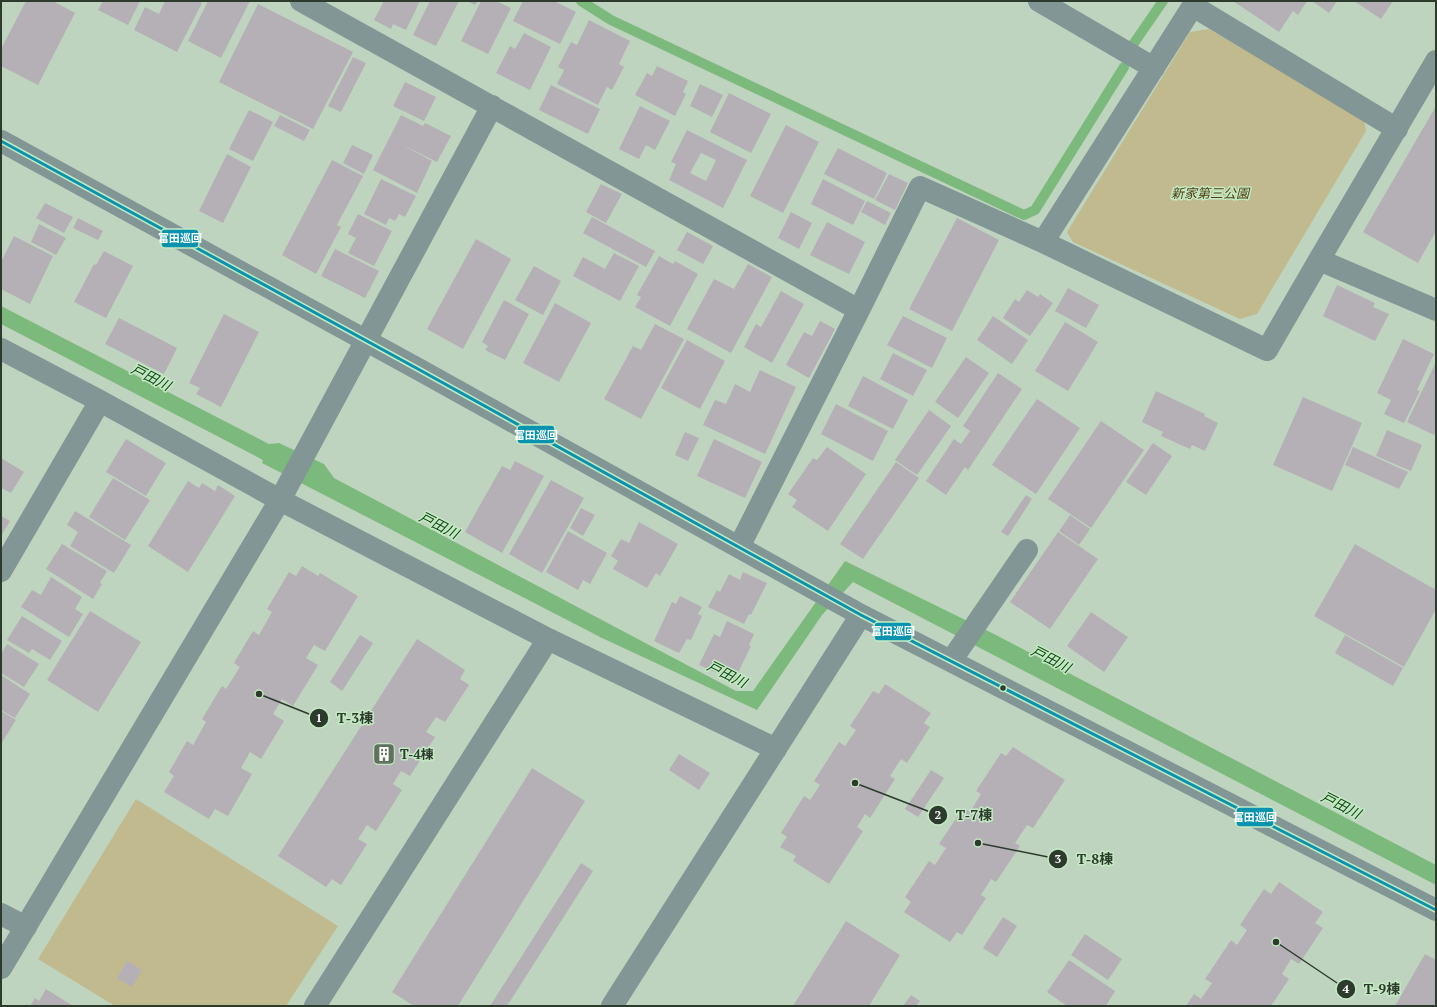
<svg xmlns="http://www.w3.org/2000/svg" width="1437" height="1007" font-family="'PT Serif','Noto Sans JP',serif">
	<style>
		.green { fill: #c1ba8f }
		.water { fill: #7cb97c }
		.lines { fill: none; stroke-linecap: round; stroke-linejoin: round }
		.stream { stroke: #7cb97c; stroke-width: 10 }
		.building { fill: #b5b0b6; fill-rule: evenodd }
		.minor { stroke: #829695; stroke-width: 22 }
		.bus-1-casing { stroke: #c4eac3; stroke-width: 6 }
		.bus-1 { stroke: #0993ae; stroke-width: 3 }
		.bus-dot { fill: #2c3b2c; stroke: #c4eac3; stroke-width: 1.5 }
		.labels { text-anchor: middle; stroke-width: 3; stroke-linejoin: round; paint-order: stroke }
		.park-label { font-size: 13px; font-style: italic; fill: #523e12; stroke: #c4eac3 }
		.poi-label { font-size: 13px; font-weight: bold; fill: #2c3b2c; stroke: #c4eac3; text-anchor: start }
		.water-label { font-size: 14px; font-style: italic; fill: #0e4511; stroke: #c4eac3 }
		.leader { fill: none; stroke: #2c3b2c; stroke-width: 1.5 }
		.callout-dot { fill: #2c3b2c; stroke: #c4eac3; stroke-width: 1.5 }
		.mark-label { font-size: 12px; text-anchor: middle; font-weight: bold; fill: #fff }
		.callout-label { font-size: 14px; text-anchor: middle; font-weight: bold; fill: #2c3b2c; stroke: #c4eac3; stroke-width: 3; stroke-linejoin: round; paint-order: stroke }
		.line-badge { stroke: #c4eac3; stroke-width: 1.5 }
		.badge-label { font-size: 11px; text-anchor: middle; font-weight: bold; fill: #fff }
	</style>
	<rect width="100%" height="100%" fill="#bfd4bf"/>
	<path class="green" d="M1209 29 1364 119 1366 131 1257 314 1240 319 1073 242 1067 232 1190 32Z
		M136 799 338 926 286 1006H115L38 959Z"/>
	<path class="water" d="M1 306 269 444 279 443 324 464 334 478 736 691H753L845 561 994 634 1436 865V885L853 582 822 615 757 710 602 638 262 463 263 460 1 324Z"/>
	<g class="lines">
		<path class="stream" d="M581 1 611 20 1024 215 1035 210 1124 67
			M1132 46 1163 1"/>
	</g>
	<path class="building" d="M26 1H53L75 13 38 85 1 66V49Z
		M103 1H140L128 25 98 10Z
		M165 1H199L202 3 177 52 134 30 145 7 159 14Z
		M208 1H250L221 58 188 41Z
		M384 1H420L406 30 393 24 391 29 374 20Z
		M430 1H459L436 46 413 35Z
		M467 1H478L475 5Z
		M481 1H496L511 8 488 54 461 41Z
		M523 1H554L576 12 560 44 513 21Z
		M1233 1H1307L1298 15 1293 11 1279 32Z
		M1312 1H1337L1329 13Z
		M1354 1H1393L1381 19Z
		M258 4 353 52 313 129 219 82Z
		M589 20 630 41 619 64 624 67 612 90 607 87 598 105 557 84 564 70 558 67 571 42 577 45Z
		M524 33 551 47 530 90 496 73 510 46 515 49Z
		M353 57 366 63 341 112 328 106Z
		M657 66 688 81 683 92 686 94 675 116 635 95 647 73 652 76Z
		M405 82 436 97 424 121 393 106Z
		M700 84 723 95 712 117 690 106Z
		M551 85 600 109 588 134 539 110Z
		M729 93 771 114 751 153 710 132Z
		M640 106 670 121 655 150 646 145 639 159 619 149Z
		M1436 106V231L1418 263 1363 232Z
		M249 110 273 122 253 161 229 149Z
		M280 115 310 130 304 141 274 126Z
		M401 115 423 126 425 123 451 136 437 162 401 144 432 161 417 193 373 170Z
		M786 125 819 142 783 213 750 196Z
		M687 130 747 160 723 208 669 180 676 164 671 162ZM701 153 716 160 706 181 690 173Z
		M352 145 373 155 364 174 343 163Z
		M838 148 887 173 874 199 824 174Z
		M227 154 251 167 223 223 199 211Z
		M332 160 363 176 337 225 341 227 316 274 282 255Z
		M889 174 908 183 895 210 875 200Z
		M381 179 416 196 405 217 399 214 395 221 389 218 386 225 364 214Z
		M823 179 865 201 853 225 811 204Z
		M601 184 622 194 606 223 586 212Z
		M867 201 891 213 885 225 861 212Z
		M45 203 73 217 64 233 36 218Z
		M791 212 812 223 799 249 778 238Z
		M358 214 392 231 374 266 348 253 356 238 348 234Z
		M592 217 655 251 646 267 583 233Z
		M78 218 103 231 98 240 73 228Z
		M957 218 999 240 952 331 909 309Z
		M827 222 865 242 849 274 810 255Z
		M39 224 66 238 56 255 31 242Z
		M687 232 713 246 703 264 677 250Z
		M14 236 53 256 30 304 1 289V262Z
		M476 239 511 259 463 349 427 329Z
		M335 249 379 271 365 298 321 276Z
		M104 251 133 266 106 318 74 302 94 264 96 265Z
		M614 253 639 266 620 301 573 276 583 257 605 269Z
		M659 256 673 264 675 261 698 274 670 326 635 307 641 297 637 295Z
		M748 264 772 277 731 353 687 329 714 279 734 289Z
		M534 266 561 281 543 315 515 300Z
		M1337 285 1375 303 1373 307 1389 314 1375 341 1323 316Z
		M1068 288 1099 305 1086 328 1055 311Z
		M1027 290 1038 297 1040 294 1053 303 1030 336 1003 318 1015 299 1019 302Z
		M781 291 804 304 772 363 744 347 756 324 761 327Z
		M504 300 529 314 505 360 485 350 488 346 482 342Z
		M555 303 591 323 559 382 523 363Z
		M224 314 259 332 221 407 196 394 200 388 189 383Z
		M903 316 947 338 932 368 887 345Z
		M993 316 1028 340 1012 364 977 340Z
		M119 318 177 348 164 374 105 344Z
		M820 321 835 329 809 378 786 365 804 332 812 336Z
		M1065 322 1098 342 1068 391 1035 371Z
		M655 324 684 339 641 419 604 399 633 346 641 350Z
		M1403 339 1434 354 1417 390 1420 391 1404 423 1384 414 1391 400 1377 393Z
		M687 340 725 361 700 409 661 388Z
		M893 353 927 370 913 396 880 379Z
		M966 357 989 373 958 418 935 402Z
		M1436 362V431L1434 435 1407 422Z
		M760 370 796 387 765 454 703 425 715 400 726 404 735 384 750 392Z
		M998 373 1022 389 968 470 965 467 946 495 926 481 954 439 961 444 970 431 963 426Z
		M863 376 908 400 893 429 848 406Z
		M1156 391 1205 414 1204 416 1218 423 1205 451 1192 445 1190 449 1161 436 1163 432 1142 422Z
		M1303 397 1362 423 1332 491 1273 465Z
		M1037 399 1080 428 1036 494 992 465Z
		M836 404 888 431 873 461 821 434Z
		M929 410 951 426 917 475 895 460Z
		M1101 421 1144 450 1091 528 1048 499Z
		M1387 430 1422 445 1411 471 1376 456Z
		M685 432 699 438 688 461 675 455Z
		M126 439 166 463 146 496 106 472Z
		M714 439 762 462 745 498 697 476Z
		M1153 443 1172 456 1146 495 1126 482Z
		M827 447 866 474 828 531 792 507 797 500 788 494 813 458 817 460Z
		M1353 447 1408 472 1399 489 1345 465Z
		M1 458 24 472 11 493 1 488Z
		M515 461 544 476 502 553 465 532 502 466 510 470Z
		M896 462 919 478 863 559 840 544Z
		M113 478 150 500 125 540 89 517Z
		M551 480 584 498 542 573 509 554Z
		M188 481 199 488 202 483 215 491 218 485 235 496 188 572 148 546Z
		M1026 495 1032 499 1008 536 1001 532Z
		M581 508 595 515 583 536 570 528Z
		M75 511 131 545 114 573 70 546 78 532 67 525Z
		M1070 515 1090 529 1079 545 1059 531Z
		M1 516 10 521 1 536Z
		M639 522 678 544 660 576 656 573 647 588 613 569 618 561 611 556 621 539 629 543Z
		M568 531 607 553 590 584 583 580 578 590 546 572Z
		M1058 532 1098 559 1050 629 1010 602Z
		M62 544 107 571 100 583 102 584 93 599 46 569Z
		M1355 544 1436 590V609L1404 667 1314 616Z
		M302 566 318 576 320 573 358 596 325 651 314 645 306 658 318 665 293 706 282 699 273 714 284 721 261 759 250 752 241 768 252 774 228 816 215 809 209 819 164 792 174 776 169 772 187 741 193 745 206 722 202 719 222 686 226 689 240 667 234 663 253 631 259 635 272 612 267 609 289 572 296 576Z
		M743 572 767 583 751 615 749 614 744 624 708 607 717 590 720 592 729 574 740 580Z
		M51 577 82 597 75 609 83 614 69 637 21 607 32 590 41 595Z
		M680 596 702 607 698 614 702 616 691 640 687 639 679 653 654 641 672 602 676 604Z
		M90 611 141 642 98 712 47 680Z
		M1091 612 1128 637 1104 672 1067 646Z
		M22 616 62 641 50 660 32 649 29 653 7 640Z
		M727 621 754 634 749 645 751 646 734 681 699 665 714 634 720 637Z
		M360 635 373 643 342 691 330 682Z
		M1345 635 1403 668 1393 686 1335 653Z
		M417 639 465 670 460 679 469 685 445 722 436 717 426 732 435 737 410 776 401 771 393 784 402 790 376 831 367 825 358 839 367 844 341 885 332 879 326 887 278 856Z
		M7 644 39 664 24 687 1 673V654Z
		M1 675 30 694 15 718 1 710Z
		M885 684 931 713 924 723 930 727 907 763 901 759 890 776 895 779 870 818 865 814 857 827 863 831 829 884 793 861 796 856 780 847 787 837 781 833 804 796 810 800 820 785 814 781 839 742 845 746 856 730 850 726 873 691 879 694Z
		M1 711 16 720 1 744Z
		M1013 747 1065 780 1033 828 1027 825 1015 843 1020 846 996 882 991 879 981 895 986 898 962 935 957 932 950 942 904 912 911 902 905 897 929 861 935 865 946 848 939 844 963 808 970 812 981 794 976 791 1001 753 1006 756Z
		M679 754 710 773 699 790 669 770Z
		M532 768 585 801 458 1006H414L392 992Z
		M931 770 944 778 918 817 905 809Z
		M581 863 593 871 507 1006H490Z
		M1279 882 1323 912 1315 923 1323 928 1299 964 1291 959 1282 974 1289 979 1271 1006H1186L1194 994 1201 999 1212 983 1205 979 1231 940 1237 945 1247 930 1240 925 1264 889 1271 894Z
		M1003 917 1017 926 997 957 983 948Z
		M846 921 900 955 869 1006H793Z
		M1085 934 1122 959 1108 980 1071 955Z
		M1425 954 1436 960V1006H1395Z
		M1069 960 1115 991 1106 1006H1067L1047 992Z
		M127 961 142 970 132 987 117 978Z
		M46 989 73 1006H30L35 998 39 1001Z
		M911 995 920 1001 916 1006H903Z"/>
	<g class="lines">
		<path class="minor" d="M301 1 859 310
			M1039 1 1154 68
			M1193 6 1397 129
			M1 141 418 369 861 615 1436 910
			M1043 242 1196 1
			M1319 260 1436 310
			M1 349 100 401 280 500 548 639 776 749
			M739 547 859 310 920 187 1043 242 1267 350 1319 260 1436 61
			M1 571 100 401
			M951 661 1027 550
			M1 914 26 927
			M1 968 280 500 492 106
			M315 1006 548 639
			M612 1006 861 615"/>
		<g class="bus-1-casing">
			<path id="bus-1" d="M1 141 418 369 861 615 1436 910"/>
		</g>
		<use href="#bus-1" class="bus-1"/>
	</g>
	<defs>
		<g id="building-square" transform="scale(1.15)"><rect x="-9" y="-9" width="18" height="18" rx="4" fill="#5f715f" stroke="#c4eac3"/><path d="M-4-6H4V6H1V3H-1V6H-4ZM-2.5-4.3h1.7v1.8h-1.7ZM.8-4.3h1.7v1.8H.8ZM-2.5-1h1.7V.8h-1.7ZM.8-1h1.7V.8H.8Z" fill="#fff"/></g>
	</defs>
	<g fill-rule="evenodd">
		<use href="#building-square" x="384" y="754"/>
	</g>
	<circle class="bus-dot" cx="1003" cy="688" r="3.5"/>
	<g class="labels">
		<g class="park-label">
			<text x="1210" y="198">新家第三公園</text>
		</g>
		<g class="poi-label">
			<text x="400" y="759">T-4棟</text>
		</g>
		<g class="water-label">
			<text transform="translate(151 377) rotate(27)" y="5">戸田川</text>
			<text transform="translate(439 525) rotate(27)" y="5">戸田川</text>
			<text transform="translate(1051 659) rotate(27)" y="5">戸田川</text>
			<text transform="translate(727 674) rotate(27)" y="5">戸田川</text>
			<text transform="translate(1341 805) rotate(27)" y="5">戸田川</text>
		</g>
	</g>
	<path class="leader" d="M259 694L319 718M855 783L938 815M978 843L1058 859M1276 942L1346 989"/>
	<g class="callout-dot">
		<circle cx="259" cy="694" r="4"/>
		<circle cx="855" cy="783" r="4"/>
		<circle cx="978" cy="843" r="4"/>
		<circle cx="1276" cy="942" r="4"/>
		<circle cx="319" cy="718" r="10"/>
		<circle cx="938" cy="815" r="10"/>
		<circle cx="1058" cy="859" r="10"/>
		<circle cx="1346" cy="989" r="10"/>
	</g>
	<g class="mark-label">
		<text x="319" y="722">1</text>
		<text x="938" y="819">2</text>
		<text x="1058" y="863">3</text>
		<text x="1346" y="993">4</text>
	</g>
	<g class="callout-label">
		<text x="355" y="723">T-3棟</text>
		<text x="974" y="820">T-7棟</text>
		<text x="1095" y="864">T-8棟</text>
		<text x="1382" y="994">T-9棟</text>
	</g>
	<g class="line-badge">
		<rect x="161" y="229" width="38" height="19" rx="4" fill="#0993ae"/>
		<rect x="517" y="425" width="38" height="19" rx="4" fill="#0993ae"/>
		<rect x="874" y="622" width="38" height="19" rx="4" fill="#0993ae"/>
		<rect x="1236" y="807" width="38" height="20" rx="4" fill="#0993ae"/>
	</g>
	<g class="badge-label">
		<text x="180" y="242">富田巡回</text>
		<text x="536" y="439">富田巡回</text>
		<text x="893" y="635">富田巡回</text>
		<text x="1255" y="821">富田巡回</text>
	</g>
	<rect width="1437" height="1007" fill="none" stroke="#2c3b2c" stroke-width="4"/>
</svg>
